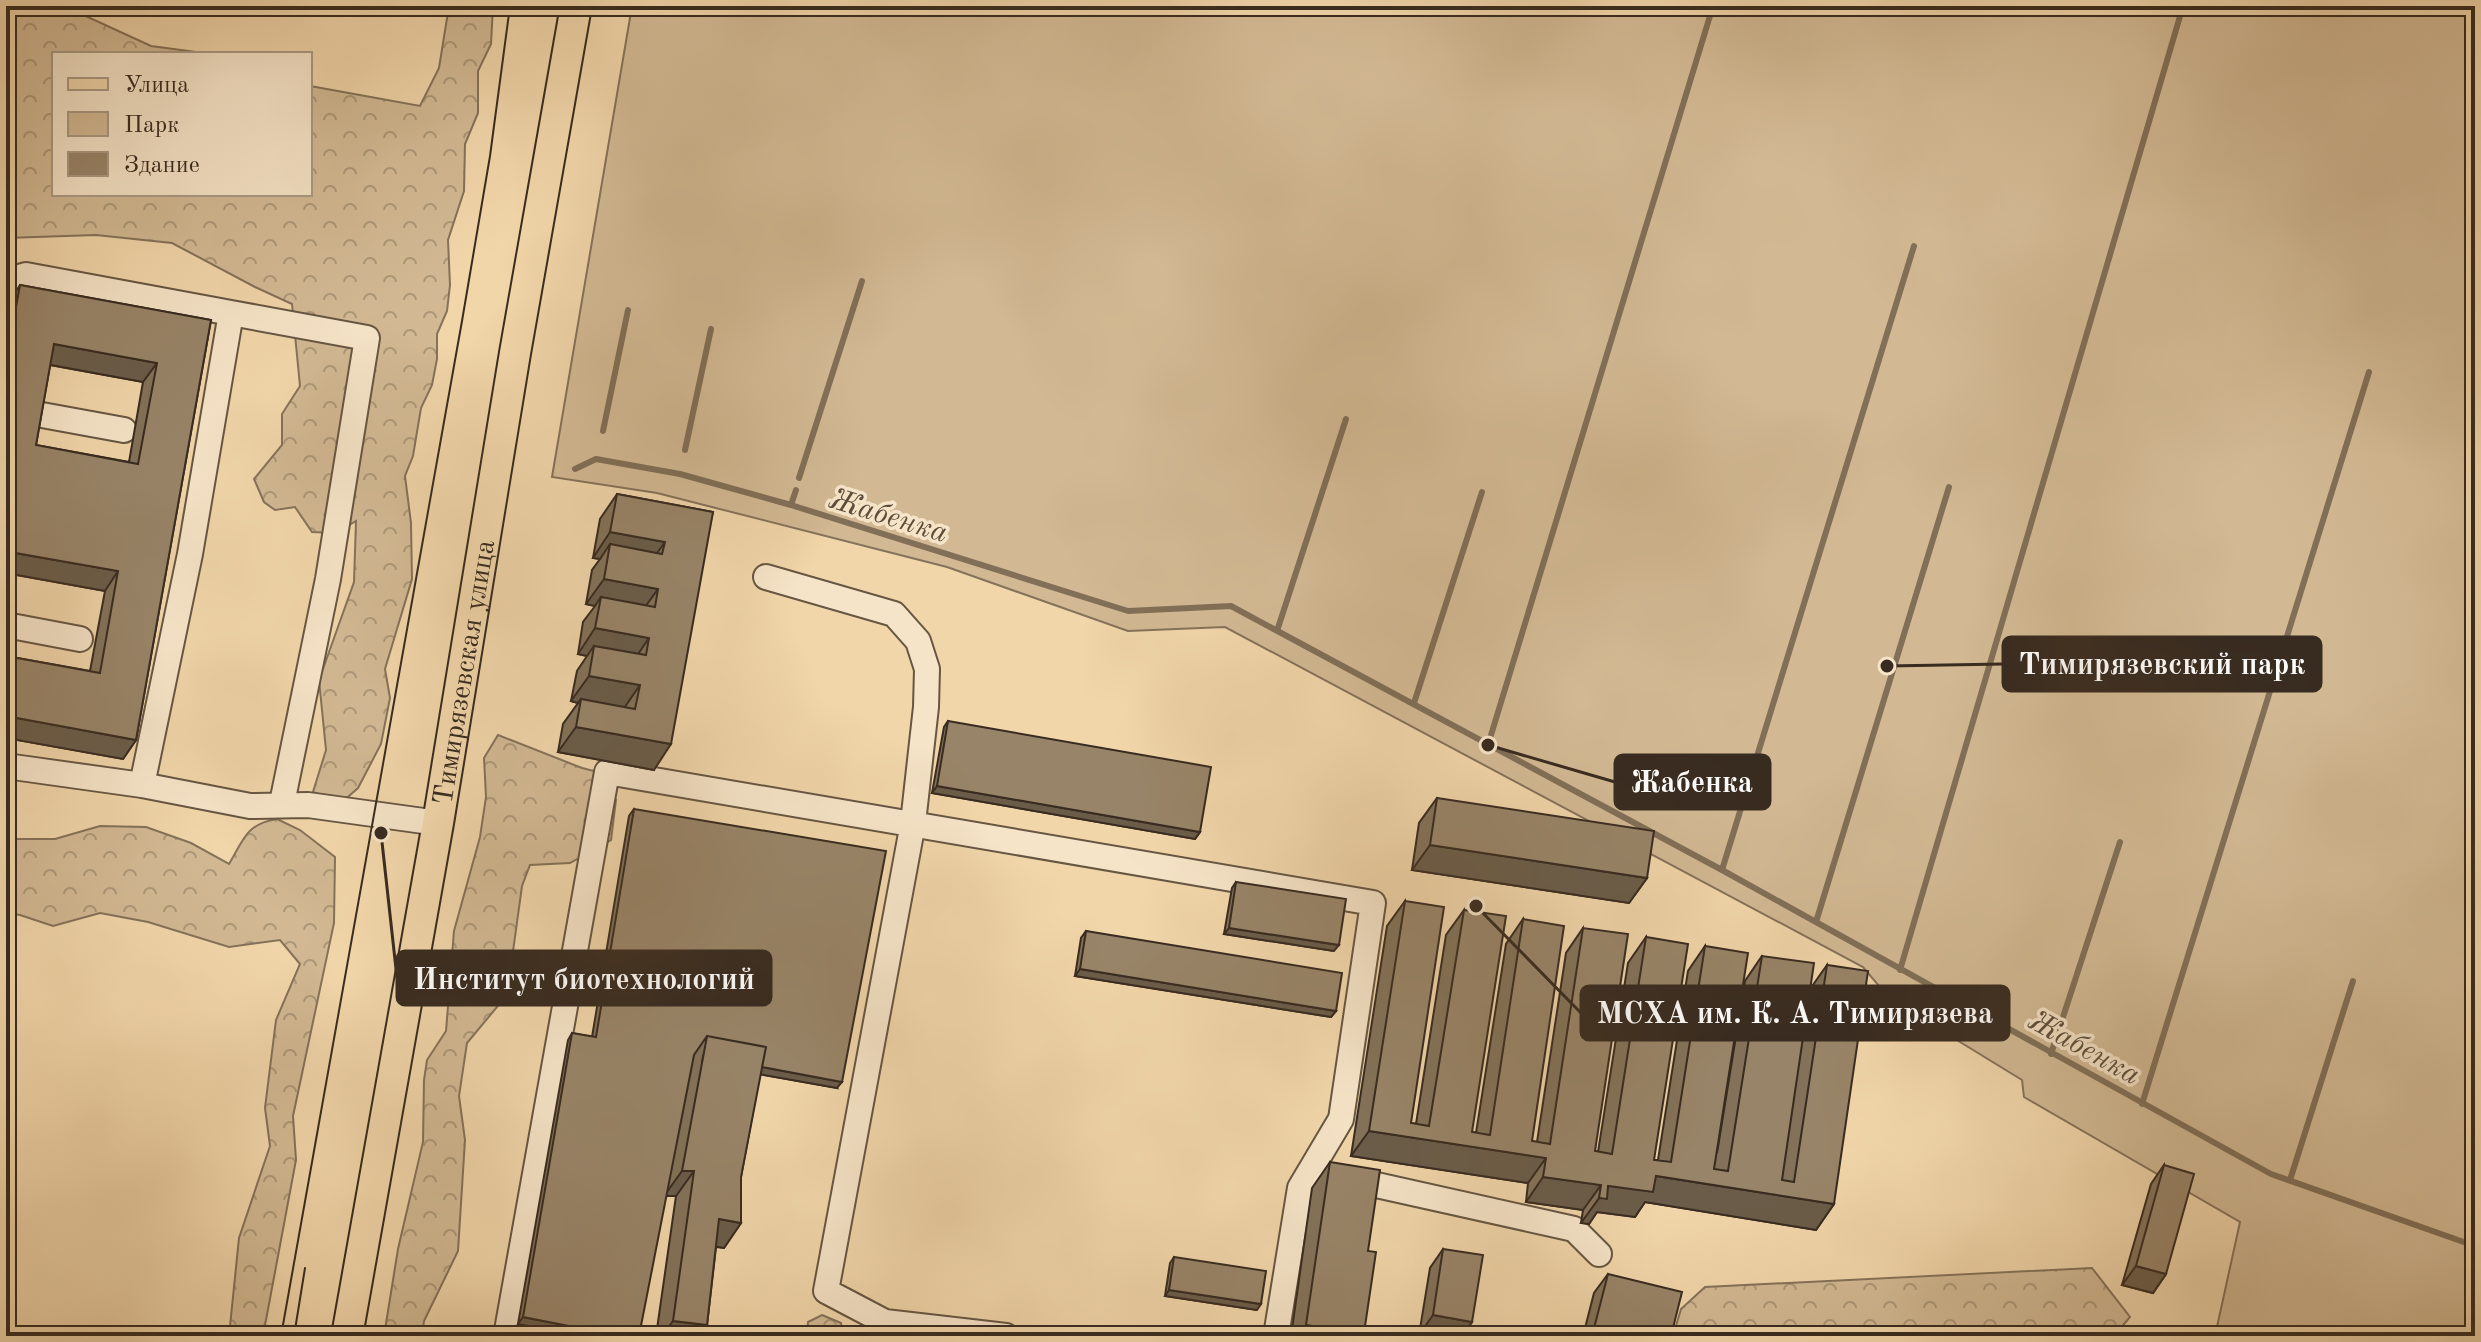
<svg xmlns="http://www.w3.org/2000/svg" width="2481" height="1342" font-family="'Old Standard TT',serif">
	<style>
		.forest { fill: url(#forest-crowns); stroke: #85725a; stroke-width: 2 }
		.park { fill: #d2b993; stroke: #85725a; stroke-width: 2 }
		.lines { fill: none; stroke-linecap: round; stroke-linejoin: round }
		.stream { stroke: #816f57; stroke-width: 6 }
		.minor-casing { stroke: #665642; stroke-width: 28 }
		.major-casing { stroke: #382b20; stroke-width: 34 }
		.minor { stroke: #f6e4c8; stroke-width: 24 }
		.major { stroke: #f1d6aa; stroke-width: 30 }
		.tram { stroke: #382b20; stroke-width: 2 }
		.wall { fill: #837259; stroke: #382b20; stroke-width: 2; fill-rule: evenodd }
		.shaded-wall { fill: #6a5c49; stroke: #382b20; stroke-width: 2 }
		.building { fill: #988468; stroke: #382b20; stroke-width: 2; fill-rule: evenodd }
		.labels { text-anchor: middle; stroke-width: 7; stroke-linejoin: round; paint-order: stroke }
		.street-label { font-size: 28px; fill: #382b20; stroke: #f6e4c8 }
		.water-label { font-size: 30px; font-style: italic; fill: #5d4d3b; stroke: #f6e4c8 }
		.leader { fill: none; stroke: #382b20; stroke-width: 3 }
		.callout-dot { fill: #382b20; stroke: #f6e4c8; stroke-width: 3 }
		.callout { fill: #382b20; stroke: #382b20; stroke-width: 3 }
		.callout-label { font-size: 30px; text-anchor: middle; font-weight: bold; fill: #fff }
	</style>
	<defs>
		<pattern id="forest-crowns" width="20" height="18" patternUnits="userSpaceOnUse" patternTransform="scale(2)"><rect width="20" height="18" fill="#d2b993"/><path d="M2 6a3 3 0 1 1 6 0M12 15a3 3 0 1 1 6 0" fill="none" stroke="#ab9778"/></pattern>
	</defs>
	<rect width="100%" height="100%" fill="#f1d6aa"/>
	<filter id="stains"><feTurbulence type="fractalNoise" baseFrequency=".0025" numOctaves="4"/><feColorMatrix values="0 0 0 0 .2 0 0 0 0 .09 0 0 0 0 .02 0 0 0 .5 -.17"/></filter>
	<radialGradient id="worn" r=".72"><stop offset=".6" stop-color="#630" stop-opacity="0"/><stop offset="1" stop-color="#630" stop-opacity=".3"/></radialGradient>
	<path class="forest" d="M6 6H64L151 46 211 54H54V194H310V86L420 106 439 68 449 6H493L491 44 478 71V113L465 144 464 191 448 240 450 285 447 311 437 334V359L432 385 421 408 413 456 405 476 411 523 412 579 385 669 390 698 381 744 358 788 341 803 313 792 326 750 319 680 354 582 356 521 336 533 312 532 295 507 275 510 264 502 254 479 282 445V414L300 386 292 304 255 287 172 243 96 235 6 238Z
		M498 735 582 768 598 772 616 800 611 840 570 863 530 865 522 886 507 995 467 1043 459 1096 465 1140 458 1251 424 1321 422 1336H384L398 1249 423 1142 424 1080 427 1060 446 1031 454 931 480 837 486 797 484 758Z
		M277 819 300 830 335 857 334 923 293 1116 296 1160 263 1336H229L239 1238 270 1146 265 1108 276 1020 300 964 280 940 229 947 148 922 100 913 53 926 20 915 6 913V839H55L100 826 146 827 191 843 229 864C244 839 246 824 277 819Z
		M2092 1268 2130 1317 2114 1336H1673L1681 1309 1705 1287Z
		M822 1315 841 1323 843 1336H807L808 1322Z"/>
	<path class="park" d="M632 6H2475V1336H2215L2240 1222 2024 1097 2022 1080 1890 999 1863 967 1225 627 1128 631 947 567 657 493 552 477Z"/>
	<g class="lines">
		<path class="stream" d="M603 431 628 310
			M685 450 711 329
			M575 469 596 459 680 474 791 505 1128 611 1231 606 1722 870 2271 1174 2475 1246
			M799 478 862 281
			M791 505 796 490
			M1277 631 1346 419
			M1414 703 1482 492
			M1488 745 1713 6
			M1722 870 1914 246
			M1816 922 1949 487
			M1900 970 2183 6
			M2051 1054 2120 842
			M2142 1104 2369 372
			M2290 1180 2353 981"/>
		<g class="minor-casing">
			<path id="minor" d="M6 281 26 275 231 313 190 554 142 785
				M231 313 367 338 328 579 282 803
				M31 413 124 430
				M766 577 894 614 918 641 927 669 926 707 913 823 826 1291 885 1322 1006 1336
				M6 625 80 639
				M6 766 142 785 250 806 308 805 438 823
				M1345 1178 1574 1229 1599 1254
				M506 1336 607 772 1373 903 1341 1119 1300 1188 1276 1336"/>
		</g>
		<g class="major-casing">
			<g id="major">
				<path id="s1" d="M347 1336 438 823 515 353 576 6"/>
			</g>
		</g>
		<use href="#minor" class="minor"/>
		<use href="#major" class="major"/>
		<path class="tram" d="M281 1336 462 321 490 156 510 6
			M294 1336 305 1268"/>
	</g>
	<path class="wall" d="M20 285 211 320 136 740 123 759 6 738V656L90 671 105 591 11 574 6 603V307ZM50 365 143 382 129 462 36 445Z
		M617 494 713 512 654 770 558 752 563 724 578 703 571 701 577 671 587 656 578 654 583 622 595 606 586 604 592 570 600 559 593 558 600 519Z
		M948 721 1200 832 1195 839 932 793 944 727Z
		M1437 798 1647 878 1629 903 1412 870 1419 823Z
		M634 809 837 1088 760 1074 741 1177V1223L724 1248 716 1247 707 1325 699 1336H656L676 1196H666L518 1324 568 1040 572 1033 592 1037 629 816Z
		M1236 882 1334 951 1224 934 1232 888Z
		M1405 901 1411 1123 1416 1124 1446 935 1464 910 1472 1132 1476 1133 1506 944 1523 919 1532 1141 1537 1142 1566 953 1583 928 1595 1151 1598 1152 1628 963 1646 937 1654 1160H1658L1688 971 1705 946 1717 1153 1745 981 1762 956 1810 989 1827 965 1834 1204 1816 1230 1645 1202 1635 1217 1597 1212 1589 1224 1581 1223 1583 1210 1526 1202 1528 1183 1351 1156 1387 926Z
		M1086 931 1336 1011 1331 1017 1075 976 1081 938Z
		M1330 1162 1368 1251 1362 1336H1291L1312 1188Z
		M2164 1165 2166 1274 2153 1293 2122 1285 2151 1184Z
		M1443 1249 1472 1322 1462 1336H1428L1419 1335 1430 1268Z
		M1174 1257 1257 1310 1165 1296 1170 1263Z
		M1608 1274 1671 1336H1583L1594 1293Z"/>
	<path class="shaded-wall" d="M54 344 157 363 143 382 40 363Z
		M610 532 665 542 647 567 610 544 600 559 593 558Z
		M15 553 118 571 105 591 6 573Z
		M604 579 658 589 640 614 601 597 595 606 586 604Z
		M595 628 649 638 632 663 594 646 587 656 578 654Z
		M589 676 640 685 622 711 581 699 578 703 571 701Z
		M6 716 136 740 123 759 6 738Z
		M576 727 671 744 654 770 558 752Z
		M937 786 1200 832 1195 839 932 793Z
		M1430 845 1647 878 1629 903 1412 870Z
		M1229 928 1339 945 1334 951 1224 934Z
		M1080 969 1336 1011 1331 1017 1075 976Z
		M703 1056 842 1082 837 1088 702 1064Z
		M1369 1131 1546 1158 1528 1183 1351 1156Z
		M682 1171H694L676 1196H664Z
		M1656 1176 1834 1204 1816 1230 1645 1202 1635 1217 1597 1212 1589 1224 1581 1223 1608 1186Z
		M1543 1177 1601 1185 1583 1210 1526 1202Z
		M719 1219 741 1223 724 1248 702 1244Z
		M2136 1266 2166 1274 2153 1293 2122 1285Z
		M1169 1290 1261 1304 1257 1310 1165 1296Z
		M1433 1315 1472 1322 1462 1336H1428L1419 1335Z
		M523 1317 620 1336H582L518 1324Z
		M673 1321 707 1325 699 1336H662Z
		M1306 1325 1364 1333 1362 1336H1298Z"/>
	<path class="building" d="M20 285 211 320 136 740 6 716V656L100 673 118 571 15 553 6 603V362ZM54 344 157 363 138 464 36 445Z
		M617 494 713 512 671 744 576 727 581 699 635 709 640 685 589 676 594 646 646 655 649 638 595 628 601 597 655 607 658 589 604 579 610 544 662 554 665 542 610 532Z
		M948 721 1211 767 1200 832 937 786Z
		M1437 798 1654 831 1647 878 1430 845Z
		M634 809 886 851 842 1082 762 1067 766 1047 707 1036 694 1055 639 1336H620L523 1317 572 1033 596 1037Z
		M1236 882 1346 899 1339 945 1229 928Z
		M1405 901 1444 907 1411 1123 1429 1126 1464 910 1506 916 1472 1132 1490 1135 1523 919 1564 926 1532 1141 1550 1144 1583 928 1628 934 1595 1151 1612 1154 1646 937 1688 944 1654 1160 1671 1162 1705 946 1748 953 1714 1169 1728 1171 1762 956 1814 963 1782 1180 1794 1182 1827 965 1868 971 1834 1204 1656 1176 1653 1192 1608 1186 1607 1199 1599 1198 1601 1185 1543 1177 1546 1158 1369 1131Z
		M1086 931 1342 973 1336 1011 1080 969Z
		M707 1036 766 1047 741 1177V1223L719 1219 707 1325 673 1321 694 1171H682Z
		M1330 1162 1380 1170 1368 1251 1376 1252 1364 1333 1306 1325Z
		M2164 1165 2194 1174 2166 1274 2136 1266Z
		M1443 1249 1483 1255 1472 1322 1433 1315Z
		M1174 1257 1266 1271 1261 1304 1169 1290Z
		M1608 1274 1682 1292 1671 1336H1592Z"/>
	<g class="labels">
		<g class="street-label">
			<text dy="10" stroke="none"><textPath href="#s1" startOffset="674">Тимирязевская улица</textPath></text>
		</g>
		<g class="water-label">
			<text transform="translate(889 515) rotate(17)" y="10">Жабенка</text>
			<text transform="translate(2085 1047) rotate(29)" y="10">Жабенка</text>
		</g>
	</g>
	<path class="leader" d="M1887 666L2003 664M1488 745L1615 782M381 833L397 978M1476 906L1581 1013"/>
	<g class="callout-dot">
		<circle cx="1887" cy="666" r="8"/>
		<circle cx="1488" cy="745" r="8"/>
		<circle cx="381" cy="833" r="8"/>
		<circle cx="1476" cy="906" r="8"/>
	</g>
	<g class="callout">
		<rect x="2003" y="637" width="318" height="54" rx="8"/>
		<rect x="1615" y="755" width="155" height="54" rx="8"/>
		<rect x="397" y="951" width="374" height="54" rx="8"/>
		<rect x="1581" y="986" width="428" height="54" rx="8"/>
	</g>
	<g class="callout-label">
		<text x="2162" y="674">Тимирязевский парк</text>
		<text x="1692" y="792">Жабенка</text>
		<text x="584" y="989">Институт биотехнологий</text>
		<text x="1795" y="1023">МСХА им. К. А. Тимирязева</text>
	</g>
	<rect width="2481" height="1342" fill="none" stroke="#f1d6aa" stroke-width="32"/>
	<rect x="8" y="8" width="2465" height="1326" fill="none" stroke="#382b20" stroke-width="4"/>
	<rect x="16" y="16" width="2449" height="1310" fill="none" stroke="#382b20" stroke-width="2"/>
	<rect x="52" y="52" width="260" height="144" fill="#f6e4c8" stroke="#aa9a85" stroke-width="2"/>
	<rect x="68" y="78" width="40" height="12" fill="#f1d6aa" stroke="#aa9a85" stroke-width="2"/>
	<text x="124" y="92" font-size="24" fill="#382b20">Улица</text>
	<rect x="68" y="112" width="40" height="24" fill="#d2b993" stroke="#aa9a85" stroke-width="2"/>
	<text x="124" y="132" font-size="24" fill="#382b20">Парк</text>
	<rect x="68" y="152" width="40" height="24" fill="#988468" stroke="#aa9a85" stroke-width="2"/>
	<text x="124" y="172" font-size="24" fill="#382b20">Здание</text>
	<rect width="100%" height="100%" filter="url(#stains)"/>
	<rect width="100%" height="100%" fill="url(#worn)"/>
</svg>
